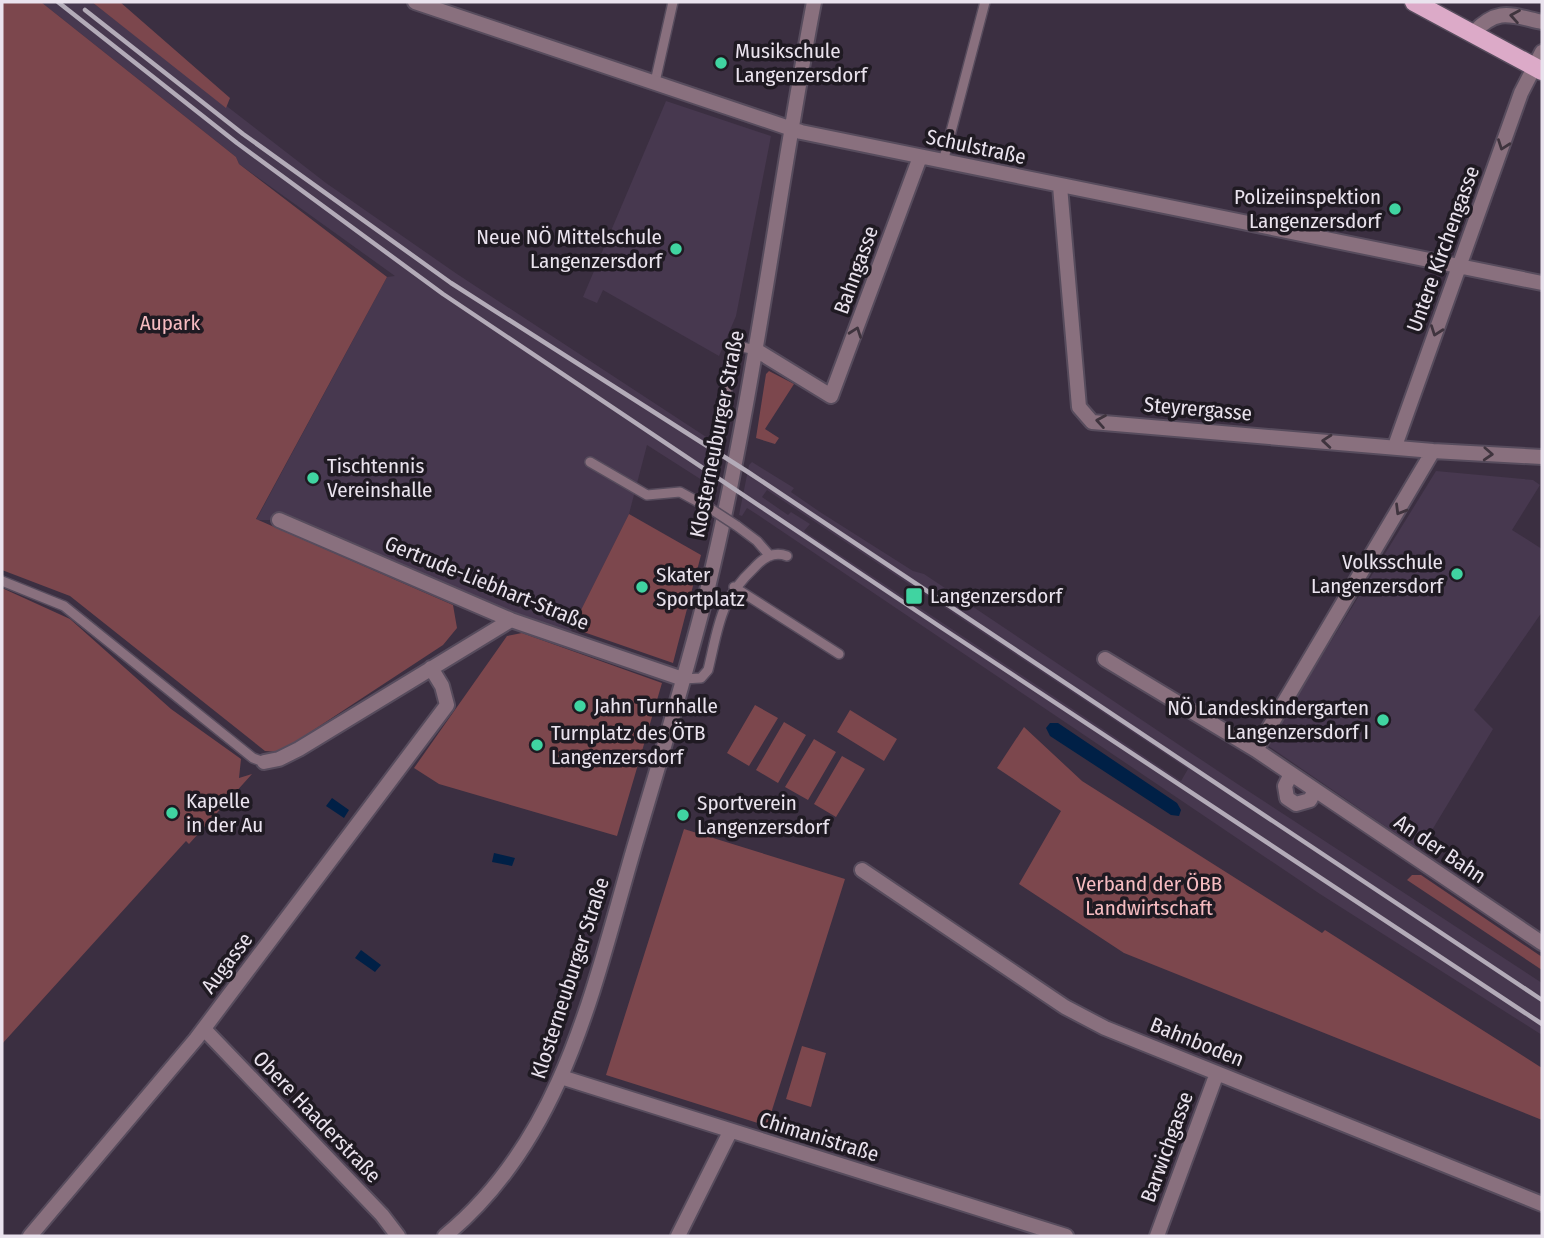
<svg xmlns="http://www.w3.org/2000/svg" width="1544" height="1238" font-family="'Fira Sans Condensed',sans-serif">
	<style>
		.built { fill: #47384f; fill-rule: evenodd }
		.green { fill: #7c474d }
		.water { fill: #002046 }
		.lines { fill: none; stroke-linecap: round; stroke-linejoin: round }
		.service-casing { stroke: #574c5d; stroke-width: 12 }
		.minor-casing { stroke: #574c5d; stroke-width: 18 }
		.primary-casing { stroke: #574c5d; stroke-width: 21 }
		.service { stroke: #89707e; stroke-width: 9 }
		.minor { stroke: #89707e; stroke-width: 14 }
		.primary { stroke: #dcaac8; stroke-width: 18 }
		.rail { stroke: #b3abb8; stroke-width: 4.5 }
		.service-bridge-casing { stroke: #574c5d; stroke-width: 12; stroke-linecap: butt }
		.service-bridge { stroke: #89707e; stroke-width: 9 }
		.oneway { stroke: #3f343e }
		.poi-dot { fill: #40d4a1; stroke: #1f1a22; stroke-width: 2.5 }
		.labels { text-anchor: middle; stroke-width: 7; stroke-linejoin: round; paint-order: stroke }
		.poi-label { font-size: 21px; fill: #eae3ee; stroke: #1f1a22; text-anchor: start }
		.street-label { font-size: 21px; fill: #eae3ee; stroke: #1f1a22 }
		.park-label { font-size: 21px; fill: #f6bcc1; stroke: #1f1a22 }
	</style>
	<rect width="100%" height="100%" fill="#3b2f41"/>
	<path class="built" d="M41 2H92L326 183 457 274 723 448 713 497 707 494 705 482 647 445 629 514 572 628 569 640 279 520H256L387 277 395 276 239 164 236 157Z
		M666 101 771 136 736 316 719 356 603 290 597 303 583 297Z
		M752 462 794 488 791 492 820 512 913 571 924 574 1236 783 1542 983V1035L1320 894 758 515 747 508 742 516 739 515 749 465ZM767 490 1188 769 1181 781 804 531 810 524 791 512 788 515 762 497Z
		M1436 471 1533 480 1540 485 1512 530 1542 549V612L1474 710 1493 729 1420 850 1267 745Z"/>
	<path class="green" d="M2 2H41L236 157 239 164 387 277 256 519 453 605 457 628 443 645 280 752 265 751 70 596 2 570Z
		M92 2H120L230 98 226 108Z
		M769 371 794 384 765 429 779 438 775 444 756 438 766 374Z
		M629 514 701 555 673 663 572 628Z
		M2 588 70 619 171 709 241 759 239 778 252 774 189 844 186 841 2 1044Z
		M522 633 662 683 617 836 439 784 414 768 507 636Z
		M755 705 778 718 749 766 727 753Z
		M850 710 897 739 884 761 837 732Z
		M784 722 806 735 778 783 756 770Z
		M1024 727 1082 781 1322 933 1325 930 1542 1068V1120L1124 953 1019 884 1061 811 997 768Z
		M814 739 836 752 808 800 785 787Z
		M842 756 865 769 836 817 814 804Z
		M684 829 845 879 767 1126 606 1075Z
		M1412 875H1421L1542 957V970L1407 880Z
		M802 1046 826 1053 811 1107 786 1099Z"/>
	<path class="water" d="M1050 723H1058L1177 803 1181 810 1179 816 1171 815 1050 736 1046 728Z
		M332 798 349 810 344 818 326 806Z
		M494 853 515 858 512 866 492 862Z
		M361 950 381 965 375 972 355 958Z"/>
	<g class="lines">
		<g class="service-casing">
			<path id="service" d="M655 82 673 2
				M943 162 985 2
				M724 410 733 345 756 350
				M590 462 647 495 680 492 711 509
				M737 526 757 541 770 556
				M2 581 64 606 253 758 264 762
				M734 587 839 654
				M683 679 701 678 708 670C719 625 719 601 754 568 763 558 773 551 787 556"/>
		</g>
		<g class="minor-casing">
			<path id="minor" d="M415 2 801 132 1542 283
				M1473 33C1498 7 1510 15 1542 22
				M1060 186 1079 407 1092 422 1433 451 1542 457
				M756 350 831 396 920 157
				M1395 446 1521 93 1542 52
				M279 520 511 620 683 679
				M1105 659 1256 750 1542 943
				M1256 750 1433 451
				M264 762 279 759 299 749 511 620
				M1291 774 1285 786 1287 798 1296 804 1310 800 1315 790
				M862 870 1065 1007 1105 1028 1542 1204
				M204 1029 382 1215 398 1236
				M561 1077 1066 1236
				M30 1236 196 1039 447 705 442 686 431 668
				M445 1236C563 1139 593 989 634 848 660 760 687 672 709 583 755 392 777 195 814 2
				M678 1236 730 1132
				M1157 1236 1217 1073"/>
		</g>
		<g class="primary-casing">
			<path id="primary" d="M1414 2 1542 71"/>
		</g>
		<use href="#service" class="service"/>
		<use href="#minor" class="minor"/>
		<use href="#primary" class="primary"/>
		<path class="rail" d="M58 2 237 143 443 294 942 628 1542 1024
			M85 10 243 134 451 283 748 472 1542 1000"/>
		<g class="service-bridge-casing">
			<path id="service-bridge" d="M711 509 737 526"/>
		</g>
		<use href="#service-bridge" class="service-bridge"/>
	</g>
	<defs><path id="oneway-chevron" d="M-2-3.5L2.5 0L-2 3.5" fill="none" stroke-width="1.6" stroke-linecap="round" stroke-linejoin="round" transform="scale(1.75)"/></defs>
	<g class="oneway">
		<use href="#oneway-chevron" transform="translate(1515 16) rotate(-170)"/>
		<use href="#oneway-chevron" transform="translate(1503 145) rotate(110)"/>
		<use href="#oneway-chevron" transform="translate(1436 331) rotate(110)"/>
		<use href="#oneway-chevron" transform="translate(856 332) rotate(-70)"/>
		<use href="#oneway-chevron" transform="translate(1101 421) rotate(-170)"/>
		<use href="#oneway-chevron" transform="translate(1327 441) rotate(-175)"/>
		<use href="#oneway-chevron" transform="translate(1488 454) rotate(3)"/>
		<use href="#oneway-chevron" transform="translate(1400 510) rotate(121)"/>
	</g>
	<g class="poi-dot">
		<circle cx="721" cy="63" r="7"/>
		<circle cx="1395" cy="209" r="7"/>
		<circle cx="676" cy="249" r="7"/>
		<circle cx="313" cy="478" r="7"/>
		<circle cx="1457" cy="574" r="7"/>
		<circle cx="642" cy="587" r="7"/>
		<rect x="905" y="587" width="18" height="18" rx="3.5"/>
		<circle cx="580" cy="706" r="7"/>
		<circle cx="1383" cy="720" r="7"/>
		<circle cx="537" cy="745" r="7"/>
		<circle cx="172" cy="813" r="7"/>
		<circle cx="683" cy="815" r="7"/>
	</g>
	<g class="labels">
		<g class="poi-label">
			<text x="735" y="58">Musikschule<tspan x="735" dy="24">Langenzersdorf</tspan></text>
			<text x="1381" y="204" text-anchor="end">Polizeiinspektion<tspan x="1381" dy="24">Langenzersdorf</tspan></text>
			<text x="662" y="244" text-anchor="end">Neue NÖ Mittelschule<tspan x="662" dy="24">Langenzersdorf</tspan></text>
			<text x="327" y="473">Tischtennis<tspan x="327" dy="24">Vereinshalle</tspan></text>
			<text x="1443" y="569" text-anchor="end">Volksschule<tspan x="1443" dy="24">Langenzersdorf</tspan></text>
			<text x="656" y="582">Skater<tspan x="656" dy="24">Sportplatz</tspan></text>
			<text x="930" y="603">Langenzersdorf</text>
			<text x="594" y="713">Jahn Turnhalle</text>
			<text x="1369" y="715" text-anchor="end">NÖ Landeskindergarten<tspan x="1369" dy="24">Langenzersdorf I</tspan></text>
			<text x="551" y="740">Turnplatz des ÖTB<tspan x="551" dy="24">Langenzersdorf</tspan></text>
			<text x="186" y="808">Kapelle<tspan x="186" dy="24">in der Au</tspan></text>
			<text x="697" y="810">Sportverein<tspan x="697" dy="24">Langenzersdorf</tspan></text>
		</g>
		<g class="street-label">
			<text transform="translate(976 147) rotate(12)" y="7">Schulstraße</text>
			<text transform="translate(1443 249) rotate(-70)" y="7">Untere Kirchengasse</text>
			<text transform="translate(856 270) rotate(-70)" y="7">Bahngasse</text>
			<text transform="translate(1198 409) rotate(5)" y="7">Steyrergasse</text>
			<text transform="translate(717 434) rotate(-79)" y="7">Klosterneuburger Straße</text>
			<text transform="translate(487 583) rotate(22)" y="7">Gertrude-Liebhart-Straße</text>
			<text transform="translate(1440 849) rotate(34)" y="7">An der Bahn</text>
			<text transform="translate(227 963) rotate(-53)" y="7">Augasse</text>
			<text transform="translate(570 978) rotate(-72)" y="7">Klosterneuburger Straße</text>
			<text transform="translate(1197 1042) rotate(22)" y="7">Bahnboden</text>
			<text transform="translate(317 1117) rotate(46)" y="7">Obere Haaderstraße</text>
			<text transform="translate(819 1137) rotate(17)" y="7">Chimanistraße</text>
			<text transform="translate(1167 1147) rotate(-70)" y="7">Barwichgasse</text>
		</g>
		<g class="park-label">
			<text x="170" y="330">Aupark</text>
			<text x="1149" y="891">Verband der ÖBB<tspan x="1149" dy="24">Landwirtschaft</tspan></text>
		</g>
	</g>
	<rect width="1544" height="1238" fill="none" stroke="#eae3ee" stroke-width="7"/>
</svg>
